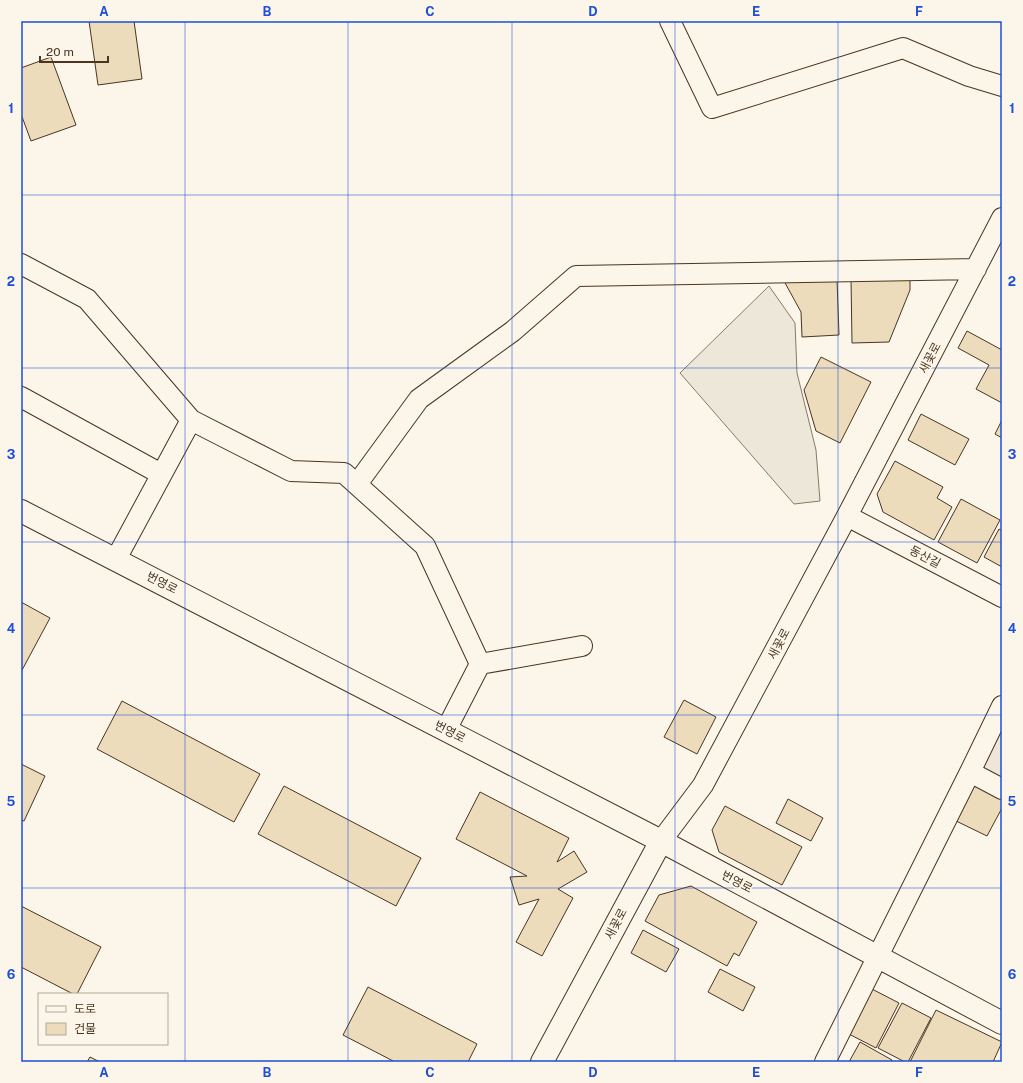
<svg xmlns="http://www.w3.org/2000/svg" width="1023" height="1083" font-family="'Public Sans','Noto Sans KR',sans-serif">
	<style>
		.green { fill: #ede6d9; stroke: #887966 }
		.parking { fill: #ede7d9; stroke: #887966 }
		.building { fill: #ecdcbc; stroke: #4a3520 }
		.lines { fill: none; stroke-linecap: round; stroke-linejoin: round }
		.street-casing { stroke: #4a3520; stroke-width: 22 }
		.secondary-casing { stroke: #4a3520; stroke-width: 24 }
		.street { stroke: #fbf6e9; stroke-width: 20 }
		.secondary { stroke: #fbf6e9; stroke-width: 22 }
		.grid { fill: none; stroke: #1d4ed8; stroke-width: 1; stroke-opacity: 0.55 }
		.labels { text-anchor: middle; stroke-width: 3; stroke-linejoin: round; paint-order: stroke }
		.street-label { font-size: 12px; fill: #4a3520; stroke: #fbf6e9 }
		.neatline { fill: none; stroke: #1d4ed8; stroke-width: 1.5 }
		.grid-label { font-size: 13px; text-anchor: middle; font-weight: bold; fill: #1d4ed8 }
	</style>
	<rect width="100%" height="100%" fill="#fbf6e9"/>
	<path class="green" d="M1002 722V781L979 768Z"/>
	<path class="parking" d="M769 286 795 323 797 373 816 450 820 501 794 504 680 373Z"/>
	<path class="building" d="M89 21H134L142 79 98 85Z
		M51 57 76 125 31 141 21 114V68Z
		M910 277V290L889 342 852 343 851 278Z
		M837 279 839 335 802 337 801 312 784 281Z
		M967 331 1002 350V403L976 389 989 365 958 348Z
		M821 357 871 382 840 443 816 431 804 390Z
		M921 414 969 439 955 465 908 440Z
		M1002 420V438L995 434Z
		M895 461 943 487 937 498 952 507 934 540 883 512 877 494Z
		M961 499 1000 520 977 563 938 542Z
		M999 529 1002 531V567L984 557Z
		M21 602 50 618 21 672Z
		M684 700 716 717 697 754 664 737Z
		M122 701 260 774 234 822 97 749Z
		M21 764 45 776 24 821 21 820Z
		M971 782 1002 798V808L987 836 952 819Z
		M284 786 421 858 396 906 258 834Z
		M480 792 569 838 557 862 574 851 587 872 558 889 573 898 542 956 516 942 539 899 519 905 510 877 527 876 456 839Z
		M788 799 823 818 811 841 776 823Z
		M725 806 802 847 782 885 719 852 712 830Z
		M691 886 757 922 739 956 734 953 727 966 645 921 659 895Z
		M21 906 101 947 77 994H73L21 967Z
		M643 930 679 949 666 972 631 953Z
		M720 969 755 987 743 1011 708 992Z
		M368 987 477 1044 468 1062H395L343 1035Z
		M870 988 899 1003 876 1048 847 1033Z
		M902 1003 931 1018 908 1062H905L878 1048Z
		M936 1010 1002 1042 993 1062H910Z
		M860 1042 892 1060 890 1062H849Z
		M90 1057 100 1062H87Z"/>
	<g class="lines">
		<g class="street-casing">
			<path id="street" d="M670 21 712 108 903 48 969 76 1002 86
				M21 264 87 299 191 420 116 559
				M21 397 161 474
				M191 420 291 471 344 473 425 546 480 664 582 646
				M357 484 419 399 513 331 576 276 976 269
				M847 516 1002 597
				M446 730 480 664
				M970 772 1002 789
				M661 841 703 785 847 516 1002 218
				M825 1062 970 772 1002 706"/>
		</g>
		<g class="secondary-casing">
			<path id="secondary" d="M21 511 661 841 1002 1023
				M542 1062 661 841"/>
		</g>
		<use href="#street" class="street"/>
		<use href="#secondary" class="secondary"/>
	</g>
	<path class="grid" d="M185 21V1062M348 21V1062M512 21V1062M675 21V1062M838 21V1062M21 195H1002M21 368H1002M21 542H1002M21 715H1002M21 888H1002"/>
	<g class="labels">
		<g class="street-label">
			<text transform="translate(930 358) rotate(-62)" y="4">새꽃로</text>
			<text transform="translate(925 557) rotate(28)" y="4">동산길</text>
			<text transform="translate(162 583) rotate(27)" y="4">번영로</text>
			<text transform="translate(779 644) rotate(-62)" y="4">새꽃로</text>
			<text transform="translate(450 732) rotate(27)" y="4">번영로</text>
			<text transform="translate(737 882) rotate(28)" y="4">번영로</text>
			<text transform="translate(616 924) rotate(-62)" y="4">새꽃로</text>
		</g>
	</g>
	<rect width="1023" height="1083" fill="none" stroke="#fbf6e9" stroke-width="44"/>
	<rect x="38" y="993" width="130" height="52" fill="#fbf6e9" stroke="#b4a999"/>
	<rect x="46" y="1006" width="20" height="6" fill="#fbf6e9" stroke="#b4a999"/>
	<text x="74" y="1013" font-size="12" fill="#4a3520">도로</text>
	<rect x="46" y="1023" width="20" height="12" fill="#ecdcbc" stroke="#b4a999"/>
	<text x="74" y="1033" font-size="12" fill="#4a3520">건물</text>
	<path d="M40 56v6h68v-6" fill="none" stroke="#4a3520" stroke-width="2"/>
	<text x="46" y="56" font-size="12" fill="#4a3520" stroke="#fbf6e9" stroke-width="3" paint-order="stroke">20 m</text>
	<rect x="22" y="22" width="979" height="1039" class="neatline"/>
	<g class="grid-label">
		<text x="104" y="16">A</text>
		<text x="267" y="16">B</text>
		<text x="430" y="16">C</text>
		<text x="593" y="16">D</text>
		<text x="756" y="16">E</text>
		<text x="919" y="16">F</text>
		<text x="11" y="113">1</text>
		<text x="1012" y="113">1</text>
		<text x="11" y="286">2</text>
		<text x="1012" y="286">2</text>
		<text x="11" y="459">3</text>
		<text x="1012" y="459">3</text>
		<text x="11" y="633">4</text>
		<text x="1012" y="633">4</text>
		<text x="11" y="806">5</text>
		<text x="1012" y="806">5</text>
		<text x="11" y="979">6</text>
		<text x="1012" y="979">6</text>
		<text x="104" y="1077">A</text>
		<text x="267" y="1077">B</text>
		<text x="430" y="1077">C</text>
		<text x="593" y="1077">D</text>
		<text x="756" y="1077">E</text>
		<text x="919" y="1077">F</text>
	</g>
</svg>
